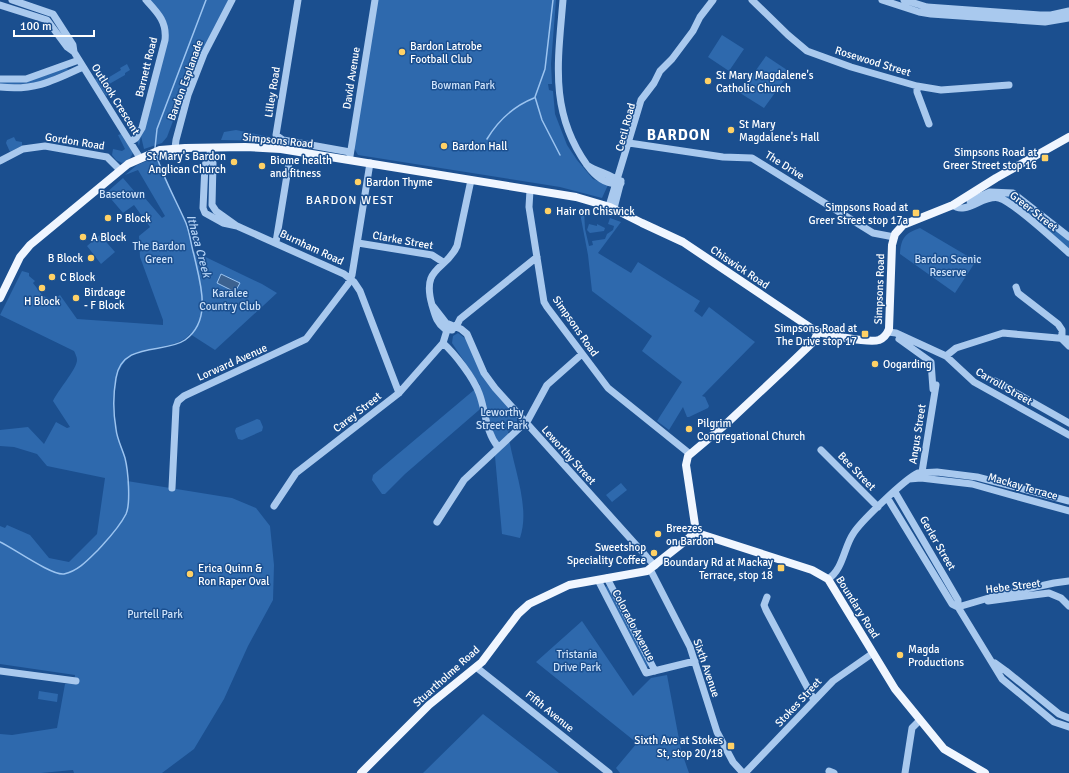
<svg xmlns="http://www.w3.org/2000/svg" width="1069" height="773" font-family="Signika,sans-serif">
	<style>
		.green { fill: #2e69ad }
		.water { fill: #3c6290; stroke: #9cc4f0 }
		.lines { fill: none; stroke-linecap: round; stroke-linejoin: round }
		.stream { stroke: #9cc4f0; stroke-width: 1.5 }
		.minor { stroke: #a9c9ee; stroke-width: 7 }
		.major { stroke: #f0f6ff; stroke-width: 8 }
		.poi-dot { fill: #ffd166; stroke: #1b4f8f; stroke-width: 1.5 }
		.labels { text-anchor: middle; stroke-width: 3; stroke-linejoin: round; paint-order: stroke }
		.poi-label { font-size: 11px; fill: #fff; stroke: #1b4f8f; text-anchor: start }
		.street-label { font-size: 11px; fill: #fff; stroke: #1b4f8f }
		.park-label { font-size: 11px; fill: #cfe3fa; stroke: #1b4f8f }
		.neighbourhood-label { font-size: 12px; letter-spacing: 1px; fill: #fff; stroke: #1b4f8f }
		.water-label { font-size: 12px; font-style: italic; fill: #b5d3f5; stroke: #1b4f8f }
		.district-label { font-size: 15px; font-weight: bold; letter-spacing: 1px; fill: #fff; stroke: #1b4f8f }
	</style>
	<rect width="100%" height="100%" fill="#1b4f8f"/>
	<path class="green" d="M148 0H230L205 46 185 89 167 137 162 143 144 149 141 136 139 146 137 140 168 31Z
		M376 0H556L551 64 552 84H548L549 90 553 91 555 114 567 145 577 160 593 179 608 185 602 198 560 187 358 155 354 148Z
		M722 35 744 49 729 71 708 57Z
		M766 56 790 72 764 108 740 93Z
		M127 64 130 70 125 73V75L104 87 108 95 106 96 95 79 98 77 101 82 121 70 120 68Z
		M67 68 68 70 38 83 0 85V81Z
		M236 130 270 137 267 141 221 140 224 132Z
		M121 134 133 153 129 160 122 163 116 160 112 155 113 149 122 151 125 149 118 135Z
		M14 137 16 141 22 142V146L10 152 6 143 7 140Z
		M157 157 160 166 187 225 193 251 262 284 277 293 215 350 190 334C179 347 157 346 141 351 110 361 110 403 116 431 118 440 124 450 125 460 127 467 127 474 127 481L232 498 256 508 270 526 274 565 273 600 248 646 224 699 194 749 162 773H74L73 770 41 773H0V734L12 735 57 728 65 684 74 683 75 675 0 664V526L5 528 7 525 30 535 49 558 69 562 97 534 105 478 47 466 37 454 14 447 0 446V430L28 427 44 444 56 422 67 428 70 427 53 401C58 390 77 369 77 360 77 357 75 353 74 351L0 315 22 271 29 273V276L35 281 33 283 43 296 53 300 60 295 77 319 163 325V320L140 257 139 236 150 227 134 205 123 213 106 193 123 178 141 199 144 197 162 218 165 216 138 170 125 175 137 165Z
		M1008 194 1020 200 1069 241V250L1016 206 982 196Z
		M579 208 584 210 585 229 589 246 593 245 592 241 605 239 607 234 613 230 614 226 608 224 610 218 621 222 598 253 631 273 638 262 700 301 694 311 702 317 709 307 755 342 702 396 705 397 709 406 708 408 689 417H687L683 407 669 430 657 421 682 382 642 351 652 336 592 291 588 255Z
		M589 224 597 226V224L605 228 604 231 590 233 587 230Z
		M920 228 976 261 955 293 900 254C901 238 905 233 920 228Z
		M100 235 115 252 101 264 87 246Z
		M458 333 466 339 517 418V423L508 432C512 465 531 506 520 538L502 534 493 434 486 404 405 474 385 494H382L372 480 373 475 480 385 452 343 453 336Z
		M257 419 260 420 263 427 262 431 242 440 238 439 235 431 236 428Z
		M621 483 627 490 612 502 606 495Z
		M607 586 651 664 644 669 605 587Z
		M582 621 633 696 651 678 667 675 681 750 689 773H620L616 768 637 743 536 662Z
		M39 691 58 694 57 702 38 699Z
		M483 714 559 773H423Z"/>
	<path class="water" d="M221 274 240 283 235 292 217 283Z"/>
	<g class="lines">
		<path class="stream" d="M553 0 545 69 535 97 542 120 560 155
			M487 139C498 121 514 106 534 98
			M155 148 157 129 206 0
			M0 542C13 548 52 576 64 574 78 571 88 560 98 550 108 539 119 528 126 514 131 503 128 470 125 458 122 448 117 439 116 429 113 412 113 395 116 378 122 341 165 354 185 340 213 320 200 282 194 255 191 245 190 233 186 223 176 200 163 178 156 154"/>
		<path class="minor" d="M12 0 53 14 73 45 74 52 79 60 140 158
			M298 0 276 135 283 140 350 152
			M563 0C558 61 549 112 587 165 595 176 607 186 621 183 615 175 597 172 587 165
			M752 0 788 35 807 51 851 67 917 86 941 90 1009 85
			M882 0 919 12 931 14 1045 22 1069 18
			M904 0 927 7 1040 15H1051L1069 11
			M0 5 47 20 67 47 74 52
			M700 17 713 0
			M0 79H26L79 60
			M917 86V92L929 124
			M0 87C34 91 53 81 83 67
			M130 142 136 138 142 128 165 40C167 22 158 13 146 0
			M629 143 723 157 752 158 873 233 894 237
			M175 148 176 140 188 95 204 54 232 0
			M210 151 213 163 212 205 216 211 237 226
			M210 154 205 165 203 208 205 213 223 223 237 226 344 274 354 282 360 291 399 393
			M350 156 375 0
			M0 161 23 149 45 146 107 157 120 170
			M530 190 529 207 544 302 547 307 608 388 690 454
			M970 201 990 192 1013 193 1069 237
			M953 205C965 216 984 194 999 198 1014 202 1055 241 1069 253
			M609 206 641 100 654 83 660 71 672 59 693 31 700 17
			M614 208 621 181
			M276 242 289 163
			M358 243 432 255 443 262
			M1016 287 1018 293 1058 324 1062 330V339
			M432 305 446 323 461 329 467 334 484 373 495 388 655 566
			M452 329 456 327 460 319 537 257
			M452 330 445 329C436 322 435 315 432 305 421 266 446 271 457 246L471 180
			M888 332 896 333 946 356 974 382 1069 435
			M899 339 931 362 933 389
			M1062 339 1069 346
			M443 343C455 354 473 377 479 393 486 411 485 431 498 447
			M946 356 956 348 1003 333 1069 339
			M995 381 1069 423
			M821 450 878 507
			M922 472 936 385
			M909 479 921 478 972 484 1069 511
			M172 488 176 407 178 401 184 396 306 339 348 284 352 275 370 163
			M895 492 958 600V607
			M888 499 952 604 958 607 1002 679 1054 722 1069 727
			M274 506 296 473 399 393 443 343 447 330
			M437 522 464 480 528 420 547 385 582 354
			M650 569 690 647 717 732 733 762 743 773
			M607 578 655 671
			M828 579C843 570 844 547 853 534 860 522 905 479 918 473L937 472 977 477 1069 501
			M598 580 646 673 695 661
			M767 597 764 605 766 610 814 700
			M988 601 1049 593 1061 598 1069 606
			M958 607 999 595 1054 583 1069 581
			M995 663 1006 671 1059 714 1069 718
			M476 667 609 773
			M0 671 76 681
			M829 771 834 773
			M745 773 833 681 873 653
			M905 773 912 728 920 720"/>
		<path class="major" d="M642 223 683 242 814 330C824 335 869 343 879 340 884 338 887 334 889 329L892 245 895 234 903 225 953 205 996 178 1069 137
			M0 298 20 257 30 245 128 164 160 150 185 148 245 147 281 149 576 197 610 207 646 225
			M694 532 812 570 828 579 895 689 944 749 985 773
			M361 773 429 705 482 662 518 614 529 604 569 585 647 571 689 538 694 532 695 525 686 465 688 456 726 424 790 364 814 341 818 332"/>
	</g>
	<g class="poi-dot">
		<circle cx="402" cy="52" r="4"/>
		<circle cx="708" cy="81" r="4"/>
		<circle cx="731" cy="130" r="4"/>
		<circle cx="444" cy="146" r="4"/>
		<rect x="1041" y="154" width="8" height="8" rx="2"/>
		<circle cx="234" cy="162" r="4"/>
		<circle cx="262" cy="166" r="4"/>
		<circle cx="358" cy="182" r="4"/>
		<circle cx="548" cy="211" r="4"/>
		<rect x="912" y="209" width="8" height="8" rx="2"/>
		<circle cx="108" cy="218" r="4"/>
		<circle cx="83" cy="237" r="4"/>
		<circle cx="91" cy="258" r="4"/>
		<circle cx="52" cy="277" r="4"/>
		<circle cx="42" cy="288" r="4"/>
		<circle cx="76" cy="298" r="4"/>
		<rect x="861" y="330" width="8" height="8" rx="2"/>
		<circle cx="875" cy="364" r="4"/>
		<circle cx="689" cy="429" r="4"/>
		<circle cx="658" cy="534" r="4"/>
		<circle cx="654" cy="553" r="4"/>
		<rect x="777" y="564" width="8" height="8" rx="2"/>
		<circle cx="190" cy="574" r="4"/>
		<circle cx="900" cy="655" r="4"/>
		<rect x="727" y="742" width="8" height="8" rx="2"/>
	</g>
	<g class="labels">
		<g class="poi-label">
			<text x="410" y="50">Bardon Latrobe<tspan x="410" dy="13">Football Club</tspan></text>
			<text x="716" y="79">St Mary Magdalene's<tspan x="716" dy="13">Catholic Church</tspan></text>
			<text x="739" y="128">St Mary<tspan x="739" dy="13">Magdalene's Hall</tspan></text>
			<text x="452" y="150">Bardon Hall</text>
			<text x="1037" y="156" text-anchor="end">Simpsons Road at<tspan x="1037" dy="13">Greer Street stop 16</tspan></text>
			<text x="226" y="160" text-anchor="end">St Mary's Bardon<tspan x="226" dy="13">Anglican Church</tspan></text>
			<text x="270" y="164">Biome health<tspan x="270" dy="13">and fitness</tspan></text>
			<text x="366" y="186">Bardon Thyme</text>
			<text x="908" y="211" text-anchor="end">Simpsons Road at<tspan x="908" dy="13">Greer Street stop 17a</tspan></text>
			<text x="556" y="215">Hair on Chiswick</text>
			<text x="116" y="222">P Block</text>
			<text x="91" y="241">A Block</text>
			<text x="83" y="262" text-anchor="end">B Block</text>
			<text x="60" y="281">C Block</text>
			<text x="84" y="296">Birdcage<tspan x="84" dy="13">- F Block</tspan></text>
			<text x="42" y="305" text-anchor="middle">H Block</text>
			<text x="857" y="332" text-anchor="end">Simpsons Road at<tspan x="857" dy="13">The Drive stop 17</tspan></text>
			<text x="883" y="368">Oogarding</text>
			<text x="697" y="427">Pilgrim<tspan x="697" dy="13">Congregational Church</tspan></text>
			<text x="666" y="532">Breezes<tspan x="666" dy="13">on Bardon</tspan></text>
			<text x="646" y="551" text-anchor="end">Sweetshop<tspan x="646" dy="13">Speciality Coffee</tspan></text>
			<text x="773" y="566" text-anchor="end">Boundary Rd at Mackay<tspan x="773" dy="13">Terrace, stop 18</tspan></text>
			<text x="198" y="572">Erica Quinn &amp;<tspan x="198" dy="13">Ron Raper Oval</tspan></text>
			<text x="908" y="653">Magda<tspan x="908" dy="13">Productions</tspan></text>
			<text x="723" y="744" text-anchor="end">Sixth Ave at Stokes<tspan x="723" dy="13">St, stop 20/18</tspan></text>
		</g>
		<g class="street-label">
			<text transform="translate(873 61) rotate(17)" y="4">Rosewood Street</text>
			<text transform="translate(146 67) rotate(-76)" y="4">Barnett Road</text>
			<text transform="translate(351 78) rotate(-81)" y="4">David Avenue</text>
			<text transform="translate(185 80) rotate(-70)" y="4">Bardon Esplanade</text>
			<text transform="translate(272 92) rotate(-81)" y="4">Lilley Road</text>
			<text transform="translate(116 99) rotate(58)" y="4">Outlook Crescent</text>
			<text transform="translate(625 127) rotate(-75)" y="4">Cecil Road</text>
			<text transform="translate(278 140) rotate(6)" y="4">Simpsons Road</text>
			<text transform="translate(75 141) rotate(9)" y="4">Gordon Road</text>
			<text transform="translate(785 165) rotate(32)" y="4">The Drive</text>
			<text transform="translate(1034 211) rotate(38)" y="4">Greer Street</text>
			<text transform="translate(403 240) rotate(10)" y="4">Clarke Street</text>
			<text transform="translate(312 247) rotate(25)" y="4">Burnham Road</text>
			<text transform="translate(740 267) rotate(34)" y="4">Chiswick Road</text>
			<text transform="translate(879 289) rotate(-88)" y="4">Simpsons Road</text>
			<text transform="translate(576 326) rotate(55)" y="4">Simpsons Road</text>
			<text transform="translate(232 362) rotate(-24)" y="4">Lorward Avenue</text>
			<text transform="translate(1004 386) rotate(30)" y="4">Carroll Street</text>
			<text transform="translate(357 412) rotate(-38)" y="4">Carey Street</text>
			<text transform="translate(917 434) rotate(-81)" y="4">Angus Street</text>
			<text transform="translate(569 455) rotate(48)" y="4">Leworthy Street</text>
			<text transform="translate(857 471) rotate(46)" y="4">Bee Street</text>
			<text transform="translate(1023 486) rotate(16)" y="4">Mackay Terrace</text>
			<text transform="translate(938 543) rotate(60)" y="4">Gerler Street</text>
			<text transform="translate(1013 586) rotate(-7)" y="4">Hebe Street</text>
			<text transform="translate(858 607) rotate(58)" y="4">Boundary Road</text>
			<text transform="translate(634 625) rotate(62)" y="4">Colorado Avenue</text>
			<text transform="translate(707 668) rotate(71)" y="4">Sixth Avenue</text>
			<text transform="translate(446 676) rotate(-42)" y="4">Stuartholme Road</text>
			<text transform="translate(798 702) rotate(-47)" y="4">Stokes Street</text>
			<text transform="translate(550 711) rotate(39)" y="4">Fifth Avenue</text>
		</g>
		<g class="park-label">
			<text x="463" y="89">Bowman Park</text>
			<text x="122" y="198">Basetown</text>
			<text x="159" y="250">The Bardon<tspan x="159" dy="13">Green</tspan></text>
			<text x="948" y="263">Bardon Scenic<tspan x="948" dy="13">Reserve</tspan></text>
			<text x="230" y="297">Karalee<tspan x="230" dy="13">Country Club</tspan></text>
			<text x="502" y="416">Leworthy<tspan x="502" dy="13">Street Park</tspan></text>
			<text x="155" y="618">Purtell Park</text>
			<text x="577" y="658">Tristania<tspan x="577" dy="13">Drive Park</tspan></text>
		</g>
		<g class="neighbourhood-label">
			<text x="350" y="204">BARDON WEST</text>
		</g>
		<g class="water-label">
			<text transform="translate(199 246) rotate(75)" y="4">Ithaca Creek</text>
		</g>
		<g class="district-label">
			<text x="679" y="140">BARDON</text>
		</g>
	</g>
	<path d="M14 30v6h80v-6" fill="none" stroke="#ffffff" stroke-width="2"/>
	<text x="20" y="30" font-size="12" fill="#ffffff" stroke="#1b4f8f" stroke-width="3" paint-order="stroke">100 m</text>
</svg>
